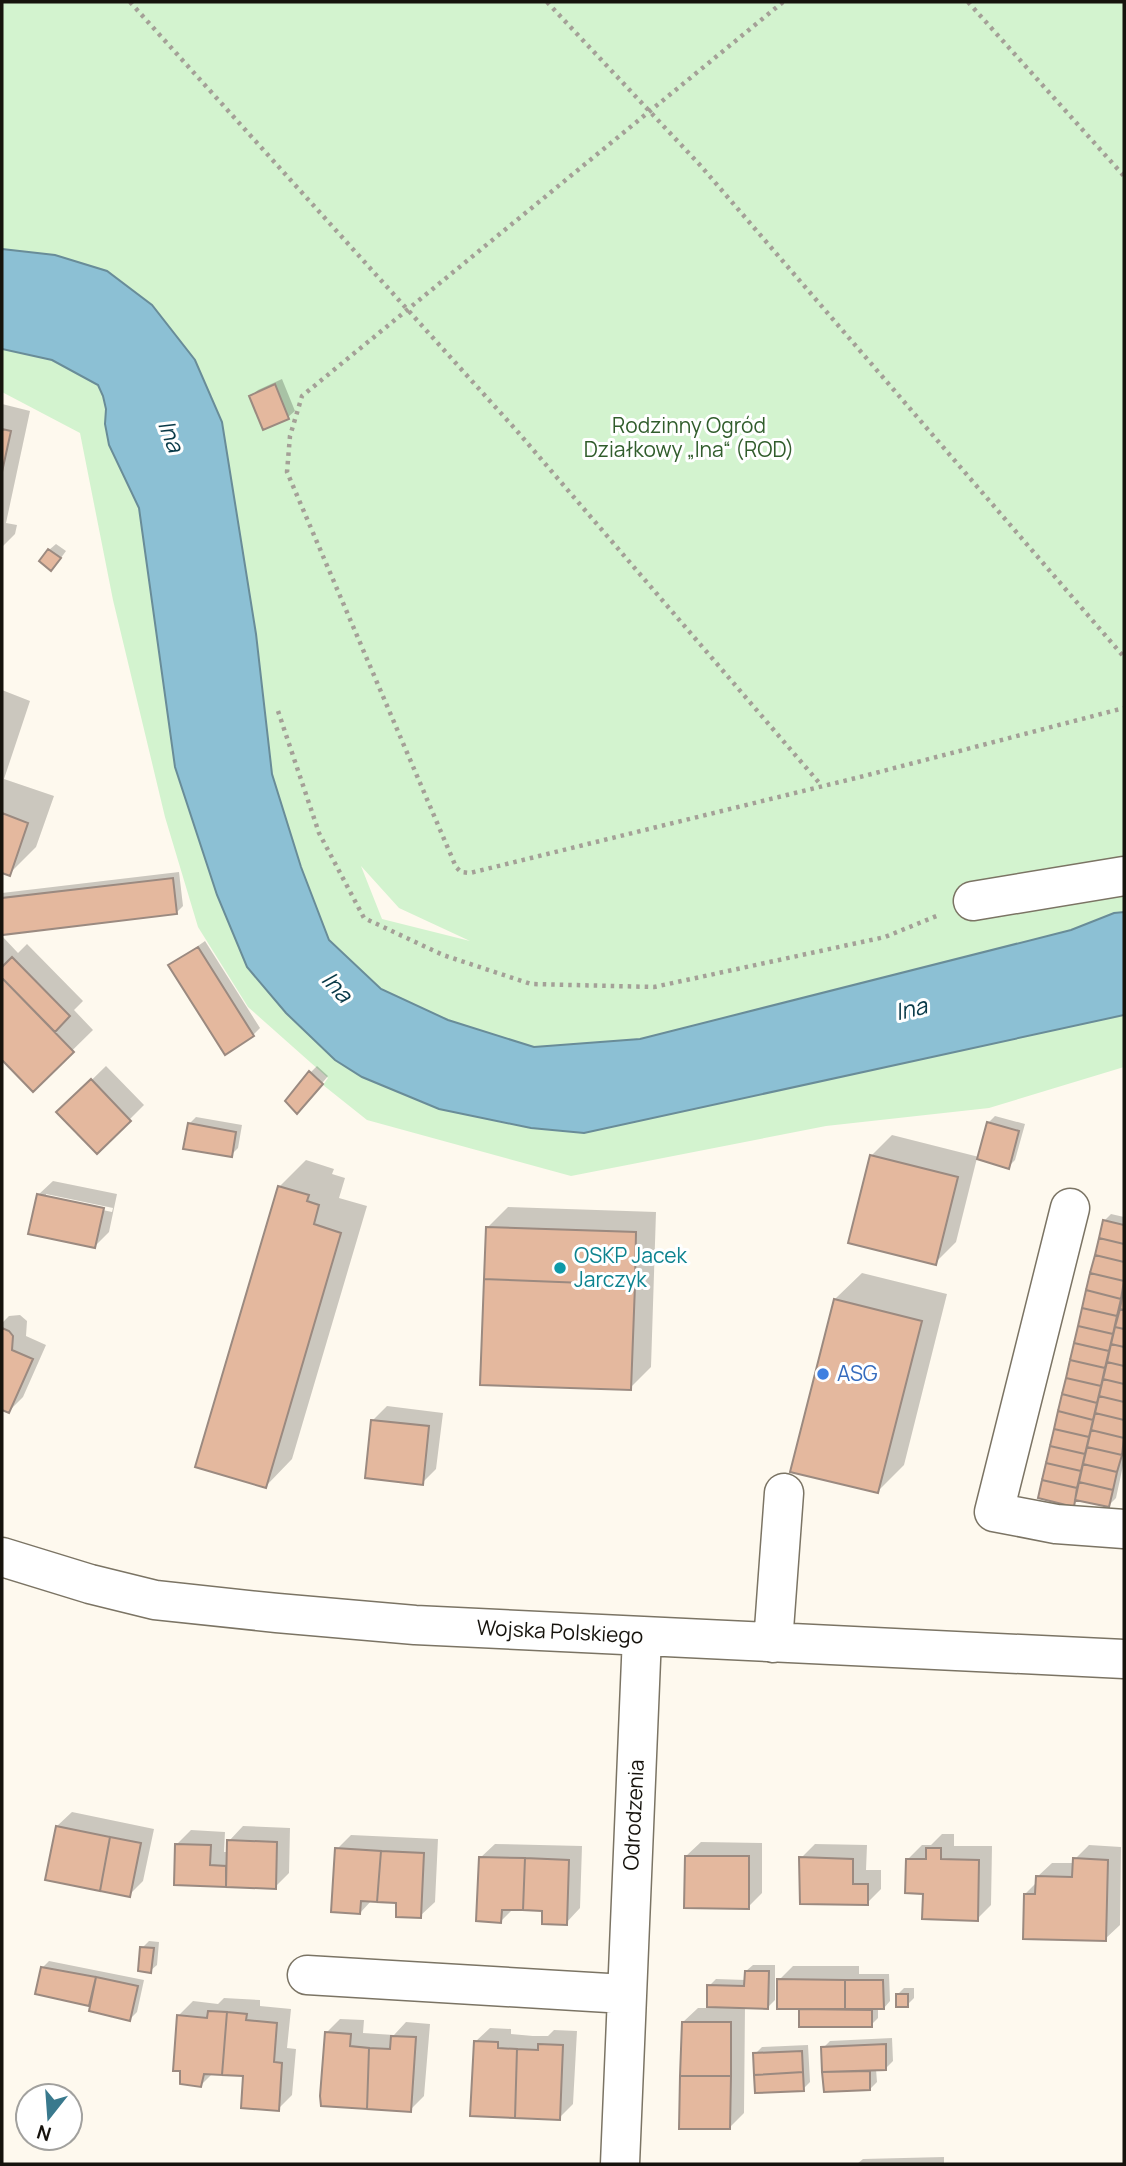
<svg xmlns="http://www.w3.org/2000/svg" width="1126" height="2166" font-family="Manrope,sans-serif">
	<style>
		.green { fill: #d3f3cf; fill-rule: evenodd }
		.water { fill: #8cc0d4; stroke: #698c98; stroke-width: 2 }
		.shadow { fill: #0003; fill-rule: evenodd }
		.building { fill: #e4b89e; stroke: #9b8a80; stroke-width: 2 }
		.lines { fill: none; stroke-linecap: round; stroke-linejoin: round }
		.minor-casing { stroke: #7b7464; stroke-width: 41 }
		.path { stroke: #a4a097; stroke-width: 4.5; stroke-dasharray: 3.5 5; stroke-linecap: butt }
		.minor { stroke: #fff; stroke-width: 38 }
		.culture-dot { fill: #0f9aa8; stroke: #fff; stroke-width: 2.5 }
		.shop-dot { fill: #3f7fe0; stroke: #fff; stroke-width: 2.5 }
		.labels { text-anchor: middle; stroke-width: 6; stroke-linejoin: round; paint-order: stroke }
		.park-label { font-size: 21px; fill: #315d2c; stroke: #fff }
		.culture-label { font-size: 21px; fill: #0d838f; stroke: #fff; text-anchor: start }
		.shop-label { font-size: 21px; fill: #366cbe; stroke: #fff; text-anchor: start }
		.street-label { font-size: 21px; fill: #16130d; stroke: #fff }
		.water-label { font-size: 23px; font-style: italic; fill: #093a48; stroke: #fff }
	</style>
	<rect width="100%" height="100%" fill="#fef9ee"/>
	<path class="green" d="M2 2H1124V1067L989 1108 826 1126 571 1176 367 1120 323 1085 328 1078 248 1007 198 927 165 817 113 600 80 433 2 392ZM361 866 399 908 470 941 382 919Z"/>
	<path class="water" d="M2 249 55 255 107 271 152 305 195 360 222 422 256 634 272 774 301 867 329 940 381 989 448 1020 534 1047 640 1039 1071 930 1114 913 1124 912V1015L584 1133 531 1128 439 1109 362 1077 335 1060 286 1013 247 967 217 895 175 767 139 508 109 445 105 424 106 409 103 396 98 385 52 360 2 349Z"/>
	<path class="shadow" d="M282 379 295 411 288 417 252 396 258 390Z
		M2 404 30 411 6 523 17 525 15 534 2 547Z
		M56 544 66 551 58 562 49 550Z
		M2 690 30 701 4 779 54 796 36 847 9 874 2 871Z
		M179 872 183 906 176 913 2 933V893Z
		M2 936 18 953 27 944 83 1001 74 1010 93 1030 33 1089 2 1058Z
		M205 941 260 1028 253 1035 171 965Z
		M106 1066 144 1105 97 1152 59 1112Z
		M317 1066 328 1076 304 1105 310 1073Z
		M995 1116 1025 1124 1015 1160 1008 1167 977 1158 956 1242 935 1263 871 1156 892 1135 979 1157 988 1123Z
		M196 1117 242 1125 238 1148 231 1155 189 1124Z
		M306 1160 334 1169 332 1174 345 1178 339 1198 367 1206 292 1459 266 1486 279 1187Z
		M53 1181 117 1194 109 1232 95 1246 38 1195ZM46 1194 113 1208 112 1212 46 1198Z
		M508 1207 656 1212 651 1367 630 1388 487 1228Z
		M1111 1214 1124 1217V1461L1116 1498 1109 1505 1079 1499 1073 1505 1104 1221Z
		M862 1273 947 1294 904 1465 878 1491 835 1299Z
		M20 1315 27 1321 26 1336 46 1345 23 1397 9 1411 2 1408V1323L9 1316Z
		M387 1406 443 1413 436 1469 422 1483 373 1420Z
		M72 1812 154 1829 143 1881 129 1895 57 1826Z
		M243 1826 290 1828 289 1873 275 1887 176 1883 177 1844 191 1830 225 1832 224 1852H228L229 1841Z
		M942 1834H954V1846H992L991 1905 977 1919 925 1892 908 1859 922 1845H931Z
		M351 1835 438 1839 435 1902 420 1916 398 1901 372 1900 360 1913 337 1849Z
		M701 1842 762 1843V1893L748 1907 686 1856Z
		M495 1844 582 1846 580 1908 566 1923 544 1909H513L501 1921 480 1858Z
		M815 1844 867 1845 866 1870H881V1889L867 1903 801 1858Z
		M1089 1845 1121 1847 1120 1925 1105 1939 1025 1894 1037 1882V1877L1052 1863H1075V1859Z
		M149 1941 159 1942 157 1965 150 1971 142 1948Z
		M49 1961 144 1980 137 2012 130 2019 91 2005 37 1993 42 1968Z
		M753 1965H775V2000L768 2007 745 2006 744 2113 730 2127 683 2022 698 2008H709V1986L716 1979 746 1980V1971Z
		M793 1966H859V1974H889L890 2001 884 2008H878V2018L871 2025 801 2010 804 2007 779 1980Z
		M904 1988H914V1998L907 2005 898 1994Z
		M224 1998 260 2000V2006L291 2009 287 2048 296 2049 292 2095 278 2109 245 2075 213 2073 201 2085 179 2015 193 2001 218 2004Z
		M340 2019 364 2020 363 2033 394 2035 406 2022 430 2024 424 2096 410 2110 326 2033Z
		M490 2028 511 2029V2034L533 2036H548L554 2030 577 2031 573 2104 559 2118 475 2042Z
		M892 2038 893 2061 886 2068 876 2069 877 2082 870 2089 826 2091 823 2048 830 2041Z
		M808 2045 810 2082 803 2089 755 2054 762 2047Z
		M944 2157V2164H857L863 2159Z"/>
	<path class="building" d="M275 384 289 419 263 430 249 396Z
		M2 429 11 431 2 472Z
		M48 549 61 558 51 571 39 561Z
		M2 813 28 823 10 876 2 873Z
		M173 878 177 914 2 935V898Z
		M198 947 254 1036 225 1055 168 965Z
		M12 957 70 1016 55 1032 2 978V967Z
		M2 978 74 1052 33 1092 2 1060Z
		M309 1071 323 1084 297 1114 285 1101Z
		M91 1079 131 1121 97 1154 56 1112Z
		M987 1122 1019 1131 1009 1169 977 1159Z
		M188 1123 236 1132 232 1157 183 1149Z
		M870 1155 958 1177 936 1265 848 1243Z
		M278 1186 309 1195 307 1201 319 1205 314 1224 341 1233 266 1488 195 1467Z
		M37 1194 104 1208 95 1248 28 1234Z
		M1103 1220 1124 1225V1244L1099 1238Z
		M486 1227 636 1232 635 1285 484 1279Z
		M1099 1238 1124 1244V1262L1095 1255Z
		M1095 1255 1124 1262V1281L1090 1273Z
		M1090 1273 1124 1281 1121 1299 1086 1290Z
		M484 1279 635 1285 631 1390 480 1385Z
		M1086 1290 1121 1299 1117 1316 1082 1308Z
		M1123 1292H1124V1310L1120 1309Z
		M834 1299 922 1321 878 1493 790 1472Z
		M1082 1308 1117 1316 1113 1334 1078 1326Z
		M1120 1309 1124 1310V1329L1115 1327Z
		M1078 1326 1113 1334 1109 1351 1074 1343Z
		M1115 1327 1124 1329V1347L1111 1344Z
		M2 1328 9 1331 13 1336 12 1350 33 1359 9 1413 2 1410Z
		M1074 1343 1109 1351 1105 1368 1070 1360Z
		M1111 1344 1124 1347V1366L1107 1362Z
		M1070 1360 1105 1368 1101 1386 1066 1378Z
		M1107 1362 1124 1366V1384L1103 1379Z
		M1066 1378 1101 1386 1097 1403 1062 1394Z
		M1103 1379 1124 1384V1402L1099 1396Z
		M1062 1394 1097 1403 1093 1420 1058 1411Z
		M1099 1396 1124 1402V1420L1095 1413Z
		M1058 1411 1093 1420 1089 1437 1054 1429Z
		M1095 1413 1124 1420V1438L1091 1430Z
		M371 1420 429 1426 423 1485 365 1478Z
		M1054 1429 1089 1437 1085 1454 1050 1446Z
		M1091 1430 1124 1438 1122 1455 1087 1447Z
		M1050 1446 1085 1454 1081 1471 1046 1463Z
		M1087 1447 1122 1455 1117 1472 1083 1464Z
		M1046 1463 1081 1471 1077 1488 1042 1480Z
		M1083 1464 1117 1472 1113 1490 1079 1482Z
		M1042 1480 1077 1488 1074 1507 1038 1498Z
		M1079 1482 1113 1490 1109 1507 1075 1500Z
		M56 1826 110 1837 100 1891 45 1880Z
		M110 1837 141 1843 130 1897 100 1891Z
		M227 1840 277 1842 276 1889 226 1887Z
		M175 1844 211 1845 210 1865 226 1866V1887L174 1885Z
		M335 1848 381 1851 377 1902 361 1901 360 1914 331 1912Z
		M926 1848H941V1859L979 1860 978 1921 922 1919 923 1894 905 1893 906 1859H926Z
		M381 1851 424 1853 421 1918 396 1917V1903L377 1902Z
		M685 1856H749V1909L684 1908Z
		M479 1857 525 1858 523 1910H502L501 1923 476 1921Z
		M799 1857 853 1859V1884H868V1905L800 1904Z
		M525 1858 569 1860 567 1925 542 1924V1911L523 1910Z
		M1073 1858 1108 1860 1106 1941 1023 1939 1024 1894H1035L1036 1876 1072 1877Z
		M140 1947 154 1948 151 1973 138 1971Z
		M41 1967 96 1977 89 2006 35 1994Z
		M745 1971H769L768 2009 707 2007V1985L744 1986Z
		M96 1977 138 1986 130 2021 89 2011Z
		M777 1979 845 1980V2009H777Z
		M845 1980H883L884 2009H845Z
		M896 1994H908V2007H896Z
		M799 2009 872 2010V2027H799Z
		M208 2011 227 2012 222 2075 204 2074 201 2087 180 2084V2071H173L177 2015 207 2018Z
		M227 2012 247 2014 246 2020 277 2023 274 2062 282 2063 279 2111 241 2108 243 2076 222 2075Z
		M682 2022H731V2076H680Z
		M325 2032 351 2034 350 2046 369 2048 367 2109 321 2106 320 2096Z
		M391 2036 416 2037 411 2112 367 2109 369 2048 390 2049Z
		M474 2041 498 2042V2048L517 2049 515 2118 470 2116Z
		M538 2044 563 2045 560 2120 515 2118 517 2049 538 2050Z
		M886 2044V2070L822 2072 821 2047Z
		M802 2051 803 2072 754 2075 753 2053Z
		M870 2071V2090L824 2092 822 2072Z
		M803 2072 804 2091 755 2093 754 2075Z
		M680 2076H731L730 2129H679Z"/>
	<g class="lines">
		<g class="minor-casing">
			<path id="minor" d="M973 901 1124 876
				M1070 1208 994 1512 1056 1524 1124 1529
				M2 1557 90 1584 155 1600 277 1613 415 1625 1124 1659
				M773 1643 784 1493
				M307 1975 625 1994
				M620 2164 642 1636"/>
		</g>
		<path class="path" d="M130 2 517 431 821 785
			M547 2 700 165 1124 657
			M783 2 302 396 290 436 287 472 456 867 461 872 470 873 860 777 1124 708
			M968 2 1124 176
			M278 711 319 833 364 918 443 955 531 984 654 987 885 937 939 915"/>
		<use href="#minor" class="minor"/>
	</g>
	<circle class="culture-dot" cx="560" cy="1268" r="7"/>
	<circle class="shop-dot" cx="823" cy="1374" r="7"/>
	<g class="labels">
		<g class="park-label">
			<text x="689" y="433">Rodzinny Ogród<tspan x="689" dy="24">Działkowy „Ina“ (ROD)</tspan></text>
		</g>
		<g class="culture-label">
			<text x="574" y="1263">OSKP Jacek<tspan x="574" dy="24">Jarczyk</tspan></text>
		</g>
		<g class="shop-label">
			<text x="837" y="1381">ASG</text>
		</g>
		<g class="street-label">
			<text transform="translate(560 1632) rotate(3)" y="7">Wojska Polskiego</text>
			<text transform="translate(634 1815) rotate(-87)" y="7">Odrodzenia</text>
		</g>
		<g class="water-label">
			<text transform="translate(171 436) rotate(69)" y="8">Ina</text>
			<text transform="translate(337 987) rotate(47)" y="8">Ina</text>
			<text transform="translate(911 1009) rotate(-14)" y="8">Ina</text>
		</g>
	</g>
	<rect width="1126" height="2166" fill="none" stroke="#16130d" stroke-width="7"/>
	<g transform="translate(49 2117) rotate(197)"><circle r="33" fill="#ffffff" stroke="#a2a19e" stroke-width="2"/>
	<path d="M0-5L12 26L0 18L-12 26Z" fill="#39798d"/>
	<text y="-10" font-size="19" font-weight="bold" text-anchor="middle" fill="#16130d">N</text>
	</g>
</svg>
